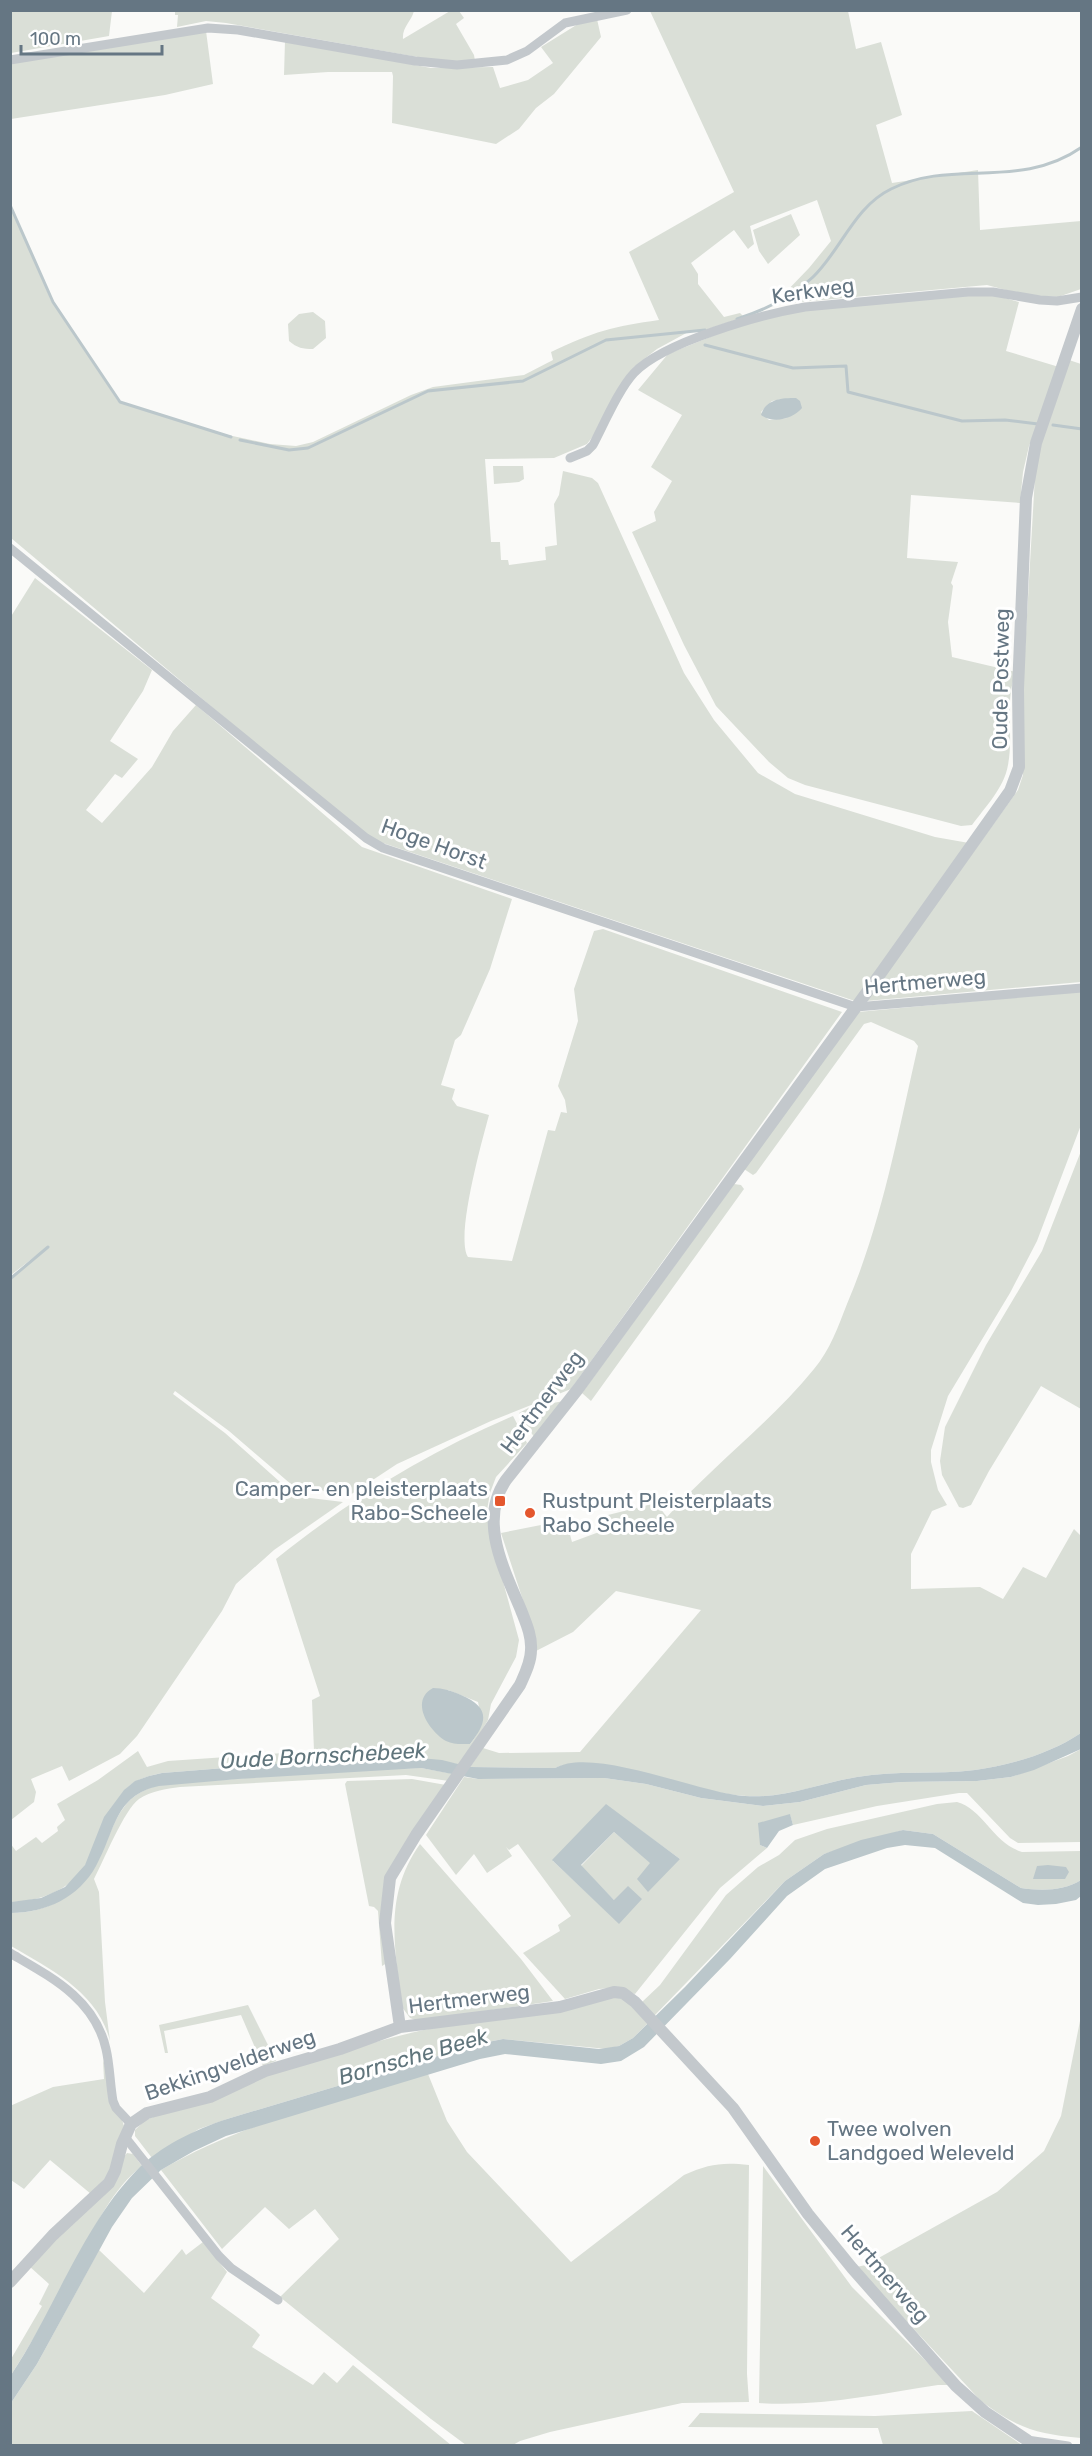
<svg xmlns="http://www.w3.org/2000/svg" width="1092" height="2456" font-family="Rubik,sans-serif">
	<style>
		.green { fill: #dadfd7; fill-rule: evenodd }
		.water { fill: #bbc7cb }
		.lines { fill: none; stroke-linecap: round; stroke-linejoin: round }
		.stream { stroke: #bbc7cb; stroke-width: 3 }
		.minor { stroke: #c3c8cc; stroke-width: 9 }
		.tertiary { stroke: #c3c8cc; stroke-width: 12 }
		.poi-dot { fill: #e4572e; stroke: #fff; stroke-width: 2 }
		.labels { text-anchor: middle; stroke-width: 6; stroke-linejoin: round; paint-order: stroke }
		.street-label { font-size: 21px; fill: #657683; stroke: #fff }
		.poi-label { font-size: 21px; fill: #657683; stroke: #fff; text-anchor: start }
		.water-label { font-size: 22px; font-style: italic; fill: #60757c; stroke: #fff }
	</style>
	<rect width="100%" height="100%" fill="#fafaf8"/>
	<path class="green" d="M11 10H112V11L109 36 11 53Z
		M175 10 414 11C411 22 402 27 403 39L450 11H459L464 18 456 24 474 55 475 61H440L226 23 206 21 177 27 178 15H175Z
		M650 11H848L856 49 881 42 902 115 876 125 892 183 978 170 980 230 1081 221V289L1058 297 1025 295 987 285 789 303 782 296 809 268 831 241 817 200 750 226 754 244 748 249 734 230 691 263 698 274V284L724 317 740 313 744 317 699 332 690 331 657 349 634 367 603 423 587 444 554 458 485 459 491 542H500L501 560H508L509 565 546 560 545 547 557 545 554 504 559 495 563 471 592 478 598 483 684 673 714 720 758 773 795 794 935 837 969 843 855 1001 368 838 11 538 10 206 51 300 118 401 228 435 270 444 296 446 313 442 411 395 433 387 524 375 553 360 551 352C592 332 615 326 659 320L629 252 734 192Z
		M597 19 601 37 554 94 536 108 519 129 496 144 392 123 393 76 392 72H328L284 75 285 41 431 68 493 67 500 88 528 80 553 63 541 47 578 24Z
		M206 31 213 84 165 95 11 119V62Z
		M791 214 800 235 768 264 759 251 753 230Z
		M991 294 1019 302 1006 351 1059 367 1029 446 1023 472 1020 503 911 495 907 558 958 562 951 583 953 586 948 622 952 657 1016 672C1004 702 1014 734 1008 765 1004 788 986 806 972 825L961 826 805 785 788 778 769 762 716 706 684 645 632 532 656 521 654 512 672 481 651 467 682 415 638 390 668 354 725 331 796 310ZM783 399 787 418 769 420 761 412 772 401Z
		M313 312 325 321 326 338 313 349C303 349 297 348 289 341L288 324 299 314Z
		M1069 360 1081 364V982L866 1001 1018 790 1023 775 1024 668 1035 476 1039 449Z
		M493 466H523L524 479 519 482 494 484Z
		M35 578 152 670 143 691 110 741 138 759 122 778 115 774 86 810 102 823 152 767 173 731 196 705 362 847 512 899 490 969 461 1035 455 1040 441 1085 455 1089 452 1099 457 1106 489 1115C482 1141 455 1237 468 1257L512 1261 548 1130 555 1131 561 1112 567 1113 565 1100 558 1086 578 1021 574 989 594 931 603 929 842 1012 571 1389 491 1421 397 1464 347 1497 328 1494 322 1490 315 1492 299 1491 229 1431 175 1391 173 1394 225 1433 289 1490 302 1497 343 1502 274 1550 236 1584 222 1611 137 1736 120 1754 69 1781 62 1766 31 1779 36 1792 34 1802 11 1820V1280L38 1254 11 1275 10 618Z
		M1081 991V1125L1037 1241 1010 1293 948 1396 931 1450V1462L938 1490 947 1505 932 1511 911 1554V1589L980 1587 1003 1599 1023 1567 1046 1578 1074 1529 1082 1537 1081 1733C1051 1753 1012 1765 975 1770 936 1775 896 1770 857 1777 820 1783 784 1799 746 1796 691 1792 641 1765 586 1764 574 1764 565 1763 555 1768L470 1767 483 1748 499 1753 580 1752 701 1610 616 1591 573 1632 536 1651 535 1637 501 1533 566 1520 572 1542 610 1528 608 1515 656 1503 667 1517C713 1465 770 1423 814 1369 830 1350 838 1327 847 1304 882 1222 898 1133 918 1046L914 1041 871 1022 864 1024 756 1173 753 1175 744 1169 858 1012Z
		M1081 1151V1409L1041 1386 989 1471 971 1505 963 1508 959 1507 942 1475 940 1461 945 1427 986 1345 1042 1251Z
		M734 1184 741 1185 744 1189 591 1401 582 1393Z
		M564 1401 534 1437 519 1413 530 1407Z
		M513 1416 527 1443 496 1477 490 1493 487 1510 490 1534 519 1640 516 1657 491 1704 488 1720 461 1765C421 1755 382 1758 341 1760 281 1763 221 1768 162 1773 153 1775 143 1777 135 1782 127 1786 122 1794 116 1802 99 1824 98 1841 86 1864 70 1891 40 1901 11 1902L10 1843 16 1851 36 1837 42 1843 58 1831 57 1827 65 1820 57 1804 98 1780 138 1751 147 1767 168 1761 314 1751 312 1700 320 1696 276 1559C348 1501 428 1452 513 1416ZM448 1690 478 1702C482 1720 482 1729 470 1744 454 1744 444 1741 434 1728Z
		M1081 1749V1842L1018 1843 1010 1838 967 1793H959L877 1806 793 1825 790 1815 760 1845 767 1848 720 1888 635 1994 611 1988 599 1989 565 1999 523 1953 560 1931 558 1925 571 1916 518 1844 509 1850 506 1847 512 1856 487 1873 474 1854 456 1875 426 1835 464 1777 478 1779 604 1778 646 1784 701 1798 763 1806 800 1802 866 1785 902 1782 977 1781 1011 1777 1068 1756ZM606 1805 680 1859 651 1863 614 1832 581 1866 614 1900 619 1923 553 1861Z
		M421 1768 454 1774 449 1781 406 1775 180 1787C166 1789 151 1791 139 1799 124 1810 104 1860 94 1879L99 1892 105 2002 110 2041C98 1992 50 1969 11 1946V1913C52 1913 87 1890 102 1852 112 1829 120 1801 145 1790 166 1780 198 1782 221 1780 287 1775 354 1769 421 1768Z
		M412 1779 446 1785 395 1860 387 1963 382 1966 378 1911 374 1907 369 1906 345 1784 347 1781Z
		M957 1802C983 1809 993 1843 1022 1852L1081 1851V1880C1064 1891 1041 1891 1021 1888L933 1834 903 1830 824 1854 785 1881 654 2016 642 2002 660 1985 726 1895 758 1867 779 1855 795 1840 827 1829 937 1804Z
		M420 1844 521 1959 553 2001 418 2021 410 2018 402 2007C395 1948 383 1896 420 1844Z
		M622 1996 648 2023 633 2038 619 2046 607 2049 503 2039 478 2044 227 2119 199 2129 152 2158 135 2136V2130L145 2120C235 2087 327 2052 419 2031 486 2016 555 2008 622 1996Z
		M248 2005 276 2061 263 2066 241 2015 164 2031 168 2053H165L159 2025Z
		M1081 2016V2438C1036 2434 1017 2428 981 2401L856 2267 866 2265 997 2192 1044 2151 1061 2116Z
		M103 2060 124 2126 109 2177 91 2194 50 2160 24 2189 11 2180 10 2106 53 2087 104 2079Z
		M428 2074 447 2121 467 2152 571 2262 684 2175C709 2164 722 2162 749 2165L747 2374 749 2402 682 2403 550 2432 520 2441 513 2445H466L431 2419 280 2297 339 2239 315 2209 289 2229 265 2207 222 2249 161 2170C242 2122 338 2101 428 2074Z
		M127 2153 133 2154 142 2166C113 2188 96 2225 79 2256 57 2296 36 2337 11 2375V2359L42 2306 39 2304 49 2284 29 2266 70 2224Z
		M763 2166 852 2287 950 2385H938C879 2394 819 2407 759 2403Z
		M203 2242 227 2272 211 2298 255 2330 260 2335 252 2347 313 2385 324 2372 337 2383 353 2365 451 2445 11 2446V2403L37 2364 99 2250 144 2293 182 2249 186 2255Z
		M972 2411 1022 2445H883L878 2428 688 2427 700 2413 875 2416Z"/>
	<path class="water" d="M796 398 800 401 802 408C793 419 773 424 761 415 766 399 781 398 796 398Z
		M433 1688C443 1688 452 1691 461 1695 490 1707 488 1722 470 1744 462 1744 454 1745 446 1741 429 1731 409 1701 433 1688Z
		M1081 1733V1749L1034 1770 1011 1777 977 1781 902 1782 866 1785 800 1802 763 1806 701 1798 646 1784 604 1778 478 1779 421 1768 238 1779 159 1786C114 1795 115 1833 96 1866 79 1897 46 1913 11 1913V1902L41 1898 65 1887 85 1865 104 1817 124 1790 135 1781 149 1776 162 1773 298 1762 409 1757 442 1760 470 1767 555 1768C594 1746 698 1793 745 1796 784 1799 820 1783 857 1777 896 1770 936 1775 975 1770 1012 1765 1051 1753 1081 1733Z
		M606 1804 680 1859 648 1892 637 1879 650 1863 614 1832 581 1865 614 1900 628 1886 642 1899 619 1924 552 1860Z
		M790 1814 793 1825 779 1831 767 1848 760 1845 758 1823Z
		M903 1830 933 1834 1021 1888C1041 1891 1064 1891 1081 1880V1896L1076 1900 1056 1904 1038 1905 1023 1903 935 1848 905 1845 887 1848 825 1869 787 1896 730 1959 644 2047 621 2061 601 2064 505 2054 480 2059 226 2136 194 2151 161 2170 132 2198 112 2227 37 2364 11 2403V2375C54 2311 82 2227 136 2171 160 2146 194 2130 227 2119L478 2044 503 2039 599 2049 619 2046 633 2038 685 1987 785 1881 824 1854 861 1840Z
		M1048 1865 1066 1867 1069 1872 1065 1879H1033L1037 1866Z"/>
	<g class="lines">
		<path class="stream" d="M10 205 53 302 120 402 231 437
			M737 319C765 310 791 298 813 277 841 250 854 207 891 189 953 158 1019 191 1082 147
			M705 345 793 368 846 366 848 392 962 421 1005 420 1038 424
			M1053 425 1082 429
			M240 440 289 450 308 448 428 391 523 381 606 340 705 330
			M10 1279 48 1247"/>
		<path class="minor" d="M10 60 208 28 238 30 415 61 457 65 507 60 527 51 565 23 627 10
			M570 458 587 451 593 445C604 424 619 389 634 373 663 342 763 314 805 307L968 292H993L1040 300 1057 301 1082 297
			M10 548 366 838 383 848 856 1007 1082 988
			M10 1953C51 1977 95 1999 106 2049 110 2066 110 2084 113 2101L116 2108 131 2124
			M125 2137 219 2256 231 2268 278 2300
			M1027 2440 1068 2446"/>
		<path class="tertiary" d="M400 2027 385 1923 390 1878 416 1835 520 1685C525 1674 531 1662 531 1650 532 1636 526 1623 521 1610 504 1569 478 1521 506 1480L578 1389 883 970 1010 791 1019 767 1018 689 1026 498 1036 443 1082 309
			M10 2282 53 2235 109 2183 115 2171 122 2144 131 2124 147 2113 210 2097 265 2071 340 2049 400 2027 560 2007 614 1992 623 1993 635 2002 733 2108 808 2214 852 2268 956 2386 985 2412 1027 2440 1031 2446"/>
	</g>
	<g class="poi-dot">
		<rect x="494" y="1495" width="12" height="12" rx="3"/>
		<circle cx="530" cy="1513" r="6"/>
		<circle cx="815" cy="2141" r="6"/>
	</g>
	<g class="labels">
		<g class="street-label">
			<text transform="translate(813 291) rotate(-8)" y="7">Kerkweg</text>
			<text transform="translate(1001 679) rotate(-89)" y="7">Oude Postweg</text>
			<text transform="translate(434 844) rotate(20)" y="7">Hoge Horst</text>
			<text transform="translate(925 982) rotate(-5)" y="7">Hertmerweg</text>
			<text transform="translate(542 1402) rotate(-53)" y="7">Hertmerweg</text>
			<text transform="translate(469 1999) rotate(-7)" y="7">Hertmerweg</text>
			<text transform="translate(230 2065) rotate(-19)" y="7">Bekkingvelderweg</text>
			<text transform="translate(885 2274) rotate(49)" y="7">Hertmerweg</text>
		</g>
		<g class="poi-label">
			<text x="488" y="1496" text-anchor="end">Camper- en pleisterplaats<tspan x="488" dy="24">Rabo-Scheele</tspan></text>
			<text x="542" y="1508">Rustpunt Pleisterplaats<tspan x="542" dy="24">Rabo Scheele</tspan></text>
			<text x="827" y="2136">Twee wolven<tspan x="827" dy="24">Landgoed Weleveld</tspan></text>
		</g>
		<g class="water-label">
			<text transform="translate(323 1755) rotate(-3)" y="8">Oude Bornschebeek</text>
			<text transform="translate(413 2056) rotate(-16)" y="8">Bornsche Beek</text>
		</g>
	</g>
	<rect width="1092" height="2456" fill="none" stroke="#657683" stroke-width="24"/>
	<path d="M21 45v9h141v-9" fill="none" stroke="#657683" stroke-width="3"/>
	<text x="30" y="45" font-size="18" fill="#657683" stroke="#ffffff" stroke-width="4.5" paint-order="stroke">100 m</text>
</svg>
